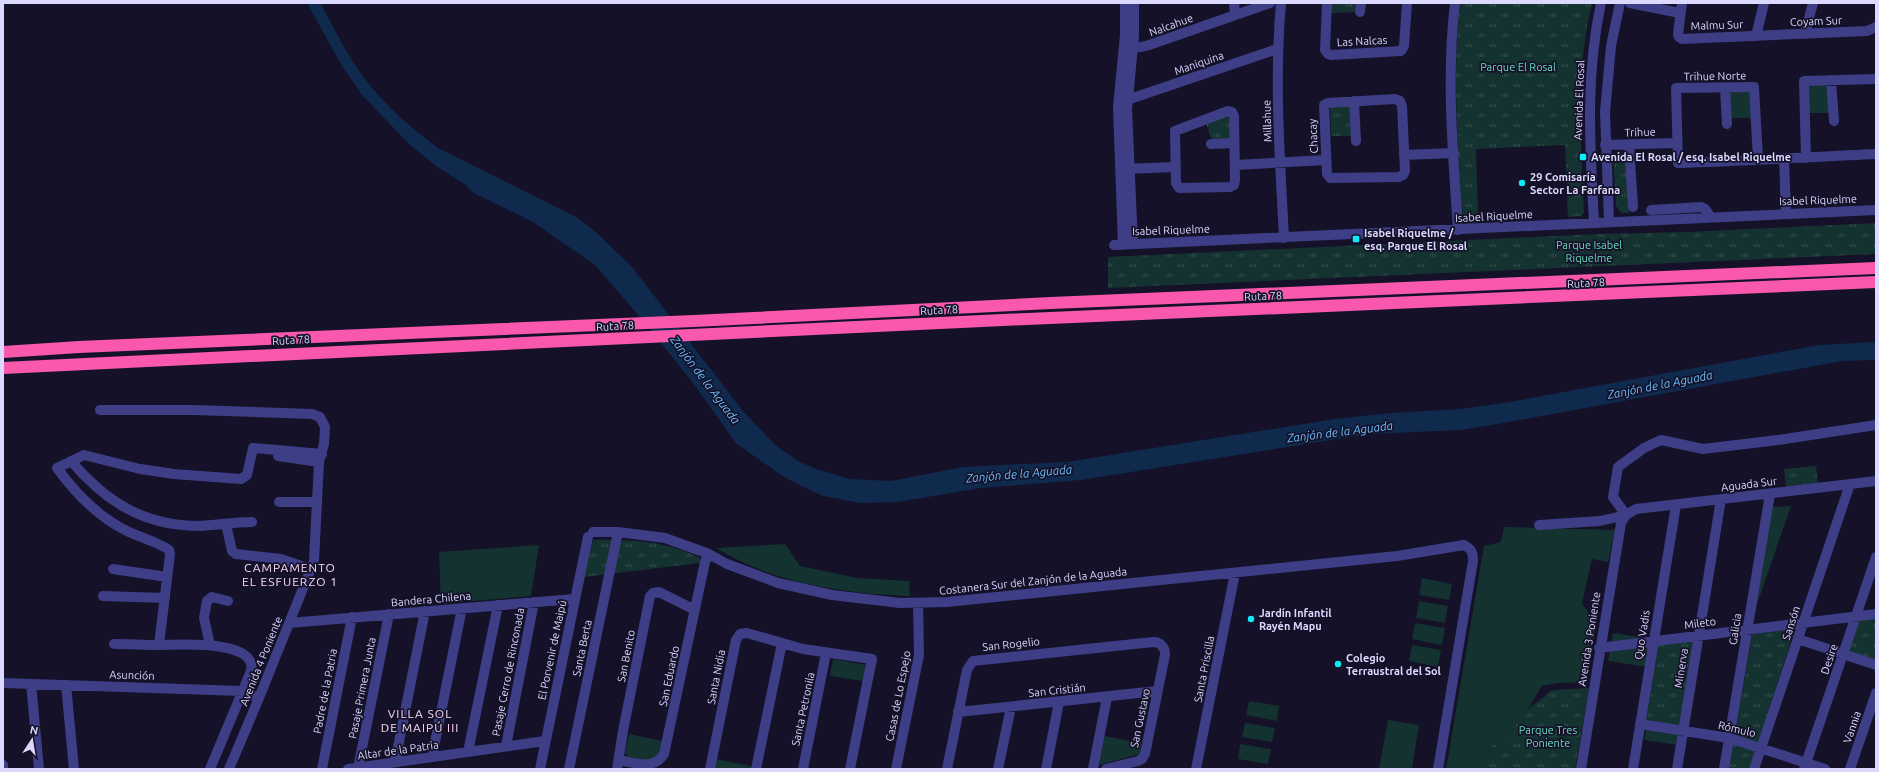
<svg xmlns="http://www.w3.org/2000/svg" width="1879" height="772" font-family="Ubuntu,sans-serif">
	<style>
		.green { fill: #143230 }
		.park { fill: url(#park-tufts) }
		.water { fill: #102a4d }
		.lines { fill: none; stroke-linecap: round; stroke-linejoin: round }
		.minor { stroke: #3d3e86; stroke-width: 10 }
		.highway { stroke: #fa58ad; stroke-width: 12 }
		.poi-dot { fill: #0bebf8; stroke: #141129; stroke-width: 1.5 }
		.labels { text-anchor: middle; stroke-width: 3.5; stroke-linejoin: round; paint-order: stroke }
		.street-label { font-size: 11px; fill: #dcd9fe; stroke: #141129 }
		.park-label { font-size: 11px; fill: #66ddba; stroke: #141129 }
		.poi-label { font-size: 11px; font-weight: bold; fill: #dcd9fe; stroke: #141129; text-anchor: start }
		.water-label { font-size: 12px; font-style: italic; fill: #6abffb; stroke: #141129 }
		.neighbourhood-label { font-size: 12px; letter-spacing: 1px; fill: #fedbf3; stroke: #141129 }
	</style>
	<defs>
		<pattern id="park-tufts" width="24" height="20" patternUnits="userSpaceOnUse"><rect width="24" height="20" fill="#143230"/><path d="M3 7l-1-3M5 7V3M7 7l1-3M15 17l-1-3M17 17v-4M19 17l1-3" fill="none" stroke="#364f4f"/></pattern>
	</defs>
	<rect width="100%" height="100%" fill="#141129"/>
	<path class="green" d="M1828 82 1829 113H1809L1808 83Z
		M1750 91 1752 118H1731L1729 92Z
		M1791 506 1754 613 1772 507Z
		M1504 527 1615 530 1608 562 1592 559 1582 603 1596 624 1585 682 1558 683 1542 686 1528 709 1501 744 1491 745 1482 769H1446L1484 546 1501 542Z
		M785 544 800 566 857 578 909 581 910 596C842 593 775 584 716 548Z
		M539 545 531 596 441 604 439 552Z
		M1422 578 1452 584 1449 600 1419 595Z
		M1419 601 1448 606 1445 623 1416 618Z
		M1415 623 1445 628 1442 645 1412 639Z
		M1613 633 1652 639 1648 667 1608 661Z
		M1412 645 1441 650 1438 667 1409 661Z
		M833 659 866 665 863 681 830 676Z
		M1249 701 1279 706 1277 721 1246 715Z
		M1388 720 1419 725 1412 769H1379Z
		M1245 723 1275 728 1272 742 1242 737Z
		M1646 730 1680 735 1679 745 1644 740Z
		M629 734 663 741C662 746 661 752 657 756 650 764 631 761 625 753Z
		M1104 736 1142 743 1140 754 1099 765Z
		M1240 744 1271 749 1268 764 1238 759Z
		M716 759 755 767V769H715Z"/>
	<path class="park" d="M1329 3H1357L1356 12 1329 13Z
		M1460 3H1592C1575 75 1581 140 1584 213L1581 216 1568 217 1565 145 1476 149 1478 216H1482V222L1466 224 1461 215C1458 144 1452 73 1460 3Z
		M1349 105 1351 136H1331L1330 107Z
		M1229 115 1231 140 1212 141 1206 123Z
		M1626 152 1629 213H1621L1616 206 1613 153Z
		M1876 223V254L1108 288V257L1597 234 1688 232Z
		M1816 466 1818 484 1786 487 1784 469Z
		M593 540C629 539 667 541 700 558V563L584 577Z
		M1876 618V660L1847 651 1857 620Z
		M1795 629 1749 769H1729L1752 634Z
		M1693 641 1680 726 1646 720 1658 644Z
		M1589 688 1575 769H1482L1491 745 1501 744 1528 709 1552 690Z"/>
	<path class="water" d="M307 3H320C331 22 341 43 353 62 375 96 405 124 438 148L576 217 597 233 632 267 742 410 775 445 800 462 816 469 850 479 891 481 963 467 1067 462 1335 419 1390 413 1460 409 1504 403 1819 345 1876 342V360L1842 361 1492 425 1461 430 1369 434 1081 480 981 488 898 502 861 503 823 496 801 486 781 475 736 443 696 387 651 330 595 265 533 222 472 192 467 186 436 166 409 144 362 95 342 66Z"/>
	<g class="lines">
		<path class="minor" d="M1234 3 1235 15
			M1281 3C1274 81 1280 160 1284 238
			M1327 3 1325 50 1328 54 1331 55 1401 51 1404 46 1407 3
			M1455 3C1446 78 1453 154 1458 230
			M1630 3 1680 13
			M1682 3 1678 34 1679 37 1682 39 1867 31 1876 27
			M1360 12 1361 3
			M1805 33 1813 3
			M1756 36 1764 3
			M1127 47H1141L1149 45 1270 3
			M1831 80 1834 121
			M1725 88 1727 124
			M1395 99 1400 101 1402 106 1405 171 1403 175 1399 177 1330 178 1327 174 1324 105 1328 103Z
			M1127 100 1277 49
			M1354 101 1356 141
			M1228 111 1232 112 1234 116 1235 180 1234 185 1230 187 1179 188 1176 183 1175 131Z
			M1211 144 1234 143
			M1605 145 1677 143
			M1629 145 1633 207
			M1404 155 1454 153
			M1806 158 1804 81 1876 79
			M1784 159 1786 214
			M1758 160 1754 87 1676 88 1678 163C1744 161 1810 157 1876 154
			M1235 165 1326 160
			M1124 169 1175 167
			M1651 210 1701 207 1705 209 1711 217
			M1609 221 1605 112 1611 46 1620 3
			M1594 222C1590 147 1585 77 1601 3
			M1133 244 1127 109 1134 36V3
			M1114 245 1876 210
			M1123 245 1118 107 1125 35V3
			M100 410H194L312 414 320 417 325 427 324 444 319 462 314 561 259 698 229 769
			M278 456 319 462
			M71 461C106 502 144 526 200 526 218 525 235 522 252 522
			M279 502H317
			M1626 515 1613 497 1618 467 1644 448 1661 440 1703 449 1778 440 1876 425
			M226 524 232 551 236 554 281 559 310 569
			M1539 525 1600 521 1626 515 1636 509 1876 481
			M593 532H618L665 538 709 554 727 564 778 583 832 595 900 603 947 602 1171 579 1397 556 1464 545C1472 549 1473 553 1473 561L1438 769
			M113 569 167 577
			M103 596 165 598
			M289 623 574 599
			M1798 639 1876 665
			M114 644C129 644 144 645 160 645 178 645 258 639 251 671L210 769
			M159 645 170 554 169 550C162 544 137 536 127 531 98 517 76 494 57 468L84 455 140 469 174 474 241 479 247 475 253 448 322 454
			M210 645 204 618 207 601 212 597 228 601
			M1599 648 1876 614
			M3 683 242 691 259 698
			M31 684 39 769
			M66 685 74 769
			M958 712 1157 691
			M1640 724 1729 738 1825 769
			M506 746 534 602
			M468 752 498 605
			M432 757 462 608
			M619 760C635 763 653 771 664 754L705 562 709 554
			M395 762 425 611
			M3 765V769
			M358 768 389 614
			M322 769 352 617
			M348 769 545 741
			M540 769 588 537
			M569 769 618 532
			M617 769 623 731 650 596 653 593 659 592 695 610
			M710 769 736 640 740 634 747 633 803 649 872 659 850 769
			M756 769 782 643
			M803 769 826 653
			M896 769 919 655 918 603
			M947 769 967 670 973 661 1153 642C1161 642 1165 647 1165 655L1145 754 1142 759 1138 761 1106 769
			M998 769 1011 707
			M1046 769 1059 702
			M1093 769 1107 697
			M1196 769 1235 573
			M1581 769 1621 523 1626 515
			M1633 769 1676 505
			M1677 769 1721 499
			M1724 769 1770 494
			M1754 769 1850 484
			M1804 769 1876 557
			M1850 769 1876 693"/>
		<path class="highway" d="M3 352 79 347 694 321 1051 303 1876 268
			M3 368 1003 320 1876 282"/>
	</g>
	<g class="poi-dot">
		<rect x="1579" y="153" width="8" height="8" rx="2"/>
		<circle cx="1522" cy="183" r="4"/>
		<rect x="1352" y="235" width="8" height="8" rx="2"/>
		<circle cx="1251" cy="619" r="4"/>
		<circle cx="1338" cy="664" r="4"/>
	</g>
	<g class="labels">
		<g class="street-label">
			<text transform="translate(1816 21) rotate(-2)" y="4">Coyam Sur</text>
			<text transform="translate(1171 25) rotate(-20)" y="4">Nalcahue</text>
			<text transform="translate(1717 25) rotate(-2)" y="4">Malmu Sur</text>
			<text transform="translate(1362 41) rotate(-3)" y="4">Las Nalcas</text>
			<text transform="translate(1199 63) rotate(-19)" y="4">Maniquina</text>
			<text transform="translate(1715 76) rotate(-1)" y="4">Trihue Norte</text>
			<text transform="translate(1579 100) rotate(-88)" y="4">Avenida El Rosal</text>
			<text transform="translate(1267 121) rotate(-92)" y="4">Millahue</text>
			<text transform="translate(1640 132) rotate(-2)" y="4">Trihue</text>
			<text transform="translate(1313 136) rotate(-93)" y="4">Chacay</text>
			<text transform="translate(1818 200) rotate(-2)" y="4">Isabel Riquelme</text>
			<text transform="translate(1494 216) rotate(-3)" y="4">Isabel Riquelme</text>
			<text transform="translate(1171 230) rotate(-2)" y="4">Isabel Riquelme</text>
			<text transform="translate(1586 283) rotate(-3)" y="4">Ruta 78</text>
			<text transform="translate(1263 296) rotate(-2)" y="4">Ruta 78</text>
			<text transform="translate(939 310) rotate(-3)" y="4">Ruta 78</text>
			<text transform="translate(615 326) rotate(-3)" y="4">Ruta 78</text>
			<text transform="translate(291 340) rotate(-3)" y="4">Ruta 78</text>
			<text transform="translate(1749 484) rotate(-7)" y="4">Aguada Sur</text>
			<text transform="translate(1033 581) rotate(-6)" y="4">Costanera Sur del Zanjón de la Aguada</text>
			<text transform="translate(431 599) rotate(-5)" y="4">Bandera Chilena</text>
			<text transform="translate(1700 623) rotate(-7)" y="4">Mileto</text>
			<text transform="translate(1791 623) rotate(-72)" y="4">Sansón</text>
			<text transform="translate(1735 629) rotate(-81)" y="4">Galicia</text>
			<text transform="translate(1642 635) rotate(-81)" y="4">Quo Vadis</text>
			<text transform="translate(1589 639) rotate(-81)" y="4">Avenida 3 Poniente</text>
			<text transform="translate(1011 644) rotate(-6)" y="4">San Rogelio</text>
			<text transform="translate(582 648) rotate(-78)" y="4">Santa Berta</text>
			<text transform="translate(552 650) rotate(-78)" y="4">El Porvenir de Maipú</text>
			<text transform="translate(626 656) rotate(-79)" y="4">San Benito</text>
			<text transform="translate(1829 659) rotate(-71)" y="4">Desire</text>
			<text transform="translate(261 661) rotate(-68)" y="4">Avenida 4 Poniente</text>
			<text transform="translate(1681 668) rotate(-81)" y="4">Minerva</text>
			<text transform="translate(1204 669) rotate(-79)" y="4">Santa Priscilla</text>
			<text transform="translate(508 672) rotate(-79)" y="4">Pasaje Cerro de Rinconada</text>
			<text transform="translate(132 675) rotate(2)" y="4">Asunción</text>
			<text transform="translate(669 676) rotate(-78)" y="4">San Eduardo</text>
			<text transform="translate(716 677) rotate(-79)" y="4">Santa Nidia</text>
			<text transform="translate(362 688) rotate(-79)" y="4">Pasaje Primera Junta</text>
			<text transform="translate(1057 690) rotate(-6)" y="4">San Cristián</text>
			<text transform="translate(325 691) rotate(-79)" y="4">Padre de la Patria</text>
			<text transform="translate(898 696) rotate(-79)" y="4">Casas de Lo Espejo</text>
			<text transform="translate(803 709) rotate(-78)" y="4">Santa Petronila</text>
			<text transform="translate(1140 718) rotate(-78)" y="4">San Gustavo</text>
			<text transform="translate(1852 727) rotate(-71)" y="4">Vannia</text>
			<text transform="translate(1737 729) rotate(13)" y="4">Rómulo</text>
			<text transform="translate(398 750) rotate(-8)" y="4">Altar de la Patria</text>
		</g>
		<g class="park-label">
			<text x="1518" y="71">Parque El Rosal</text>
			<text x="1589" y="249">Parque Isabel<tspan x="1589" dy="13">Riquelme</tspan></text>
			<text x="1548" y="734">Parque Tres<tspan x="1548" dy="13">Poniente</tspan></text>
		</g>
		<g class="poi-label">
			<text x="1591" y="161">Avenida El Rosal / esq. Isabel Riquelme</text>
			<text x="1530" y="181">29 Comisaría<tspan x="1530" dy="13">Sector La Farfana</tspan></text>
			<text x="1364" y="237">Isabel Riquelme /<tspan x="1364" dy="13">esq. Parque El Rosal</tspan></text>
			<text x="1259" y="617">Jardín Infantil<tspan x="1259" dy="13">Rayén Mapu</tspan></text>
			<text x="1346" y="662">Colegio<tspan x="1346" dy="13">Terraustral del Sol</tspan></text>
		</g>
		<g class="water-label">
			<text transform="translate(705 380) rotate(53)" y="4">Zanjón de la Aguada</text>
			<text transform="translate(1660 385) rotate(-11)" y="4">Zanjón de la Aguada</text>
			<text transform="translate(1340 432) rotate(-7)" y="4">Zanjón de la Aguada</text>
			<text transform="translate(1019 474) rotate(-5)" y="4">Zanjón de la Aguada</text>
		</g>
		<g class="neighbourhood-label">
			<text x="290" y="572">CAMPAMENTO<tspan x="290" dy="14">EL ESFUERZO 1</tspan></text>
			<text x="420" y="718">VILLA SOL<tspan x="420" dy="14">DE MAIPÚ III</tspan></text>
		</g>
	</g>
	<rect width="1879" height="772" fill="none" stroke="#dcd9fe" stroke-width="8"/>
	<g transform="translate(32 740) rotate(12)" stroke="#141129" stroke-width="3" paint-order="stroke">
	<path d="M0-3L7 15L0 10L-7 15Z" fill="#dcd9fe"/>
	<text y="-6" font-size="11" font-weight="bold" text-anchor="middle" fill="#dcd9fe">N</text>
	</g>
</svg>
